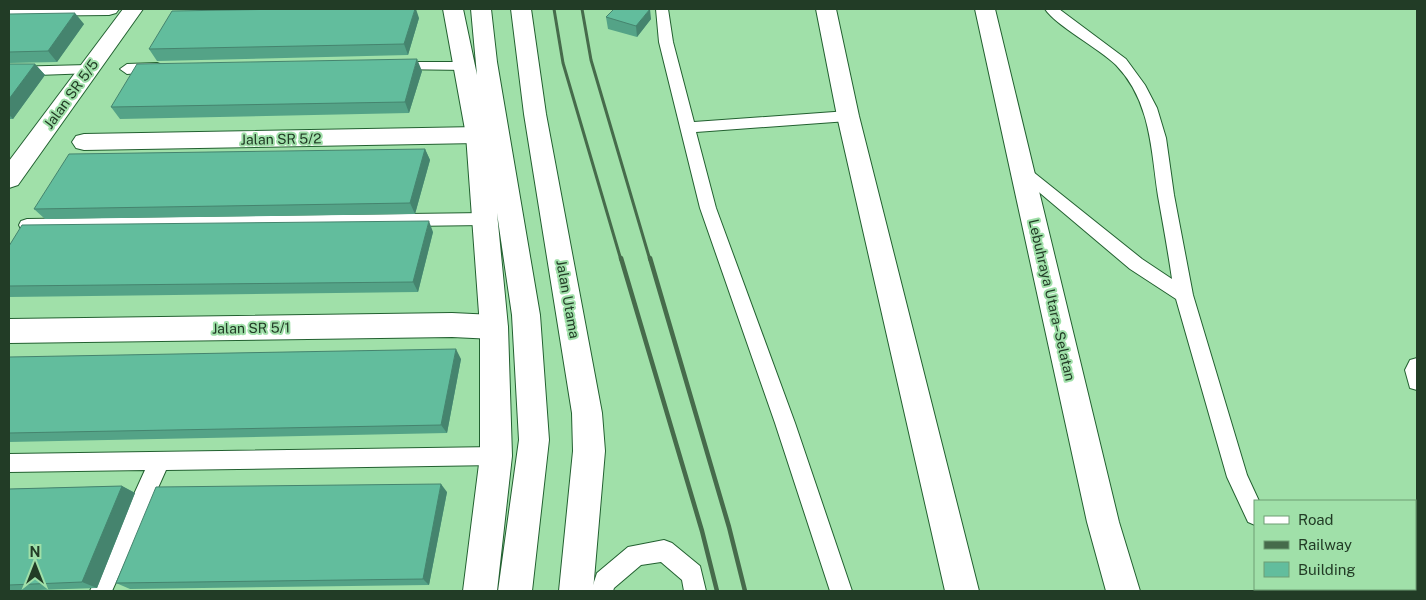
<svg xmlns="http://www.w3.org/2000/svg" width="1426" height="600" font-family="'Public Sans',sans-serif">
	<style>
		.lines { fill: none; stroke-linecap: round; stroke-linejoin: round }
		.lane-casing { stroke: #226030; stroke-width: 2 }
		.street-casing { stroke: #226030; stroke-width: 2 }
		.secondary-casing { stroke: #226030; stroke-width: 2 }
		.highway-casing { stroke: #226030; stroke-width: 2 }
		.lane { fill: #fff; fill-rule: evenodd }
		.street { fill: #fff; fill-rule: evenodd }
		.secondary { fill: #fff; fill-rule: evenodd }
		.highway { fill: #fff; fill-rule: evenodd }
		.rail-far1 { stroke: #466b4b; stroke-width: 3 }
		.rail { stroke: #466b4b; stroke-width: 4.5 }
		.wall { fill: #54a387 }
		.shaded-wall { fill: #45846e }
		.building { fill: #62bd9d; stroke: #45846e }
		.labels { text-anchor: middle; stroke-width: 4; stroke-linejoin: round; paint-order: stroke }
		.street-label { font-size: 14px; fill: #223c26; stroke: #a0e0a9 }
	</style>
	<rect width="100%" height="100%" fill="#a0e0a9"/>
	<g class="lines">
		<g class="lane-casing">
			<path id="lane" d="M656 9H668L673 42 694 122 848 111 855 116 848 121 696 132 716 208 795 423 852 591H830L775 423 700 208 659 42Z
				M1045 9H1059L1126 59 1145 85 1157 108 1166 138 1174 195 1193 295 1247 475 1259 501H1255V525L1248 522 1227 477 1176 299 1130 269 1014 171 1017 167H1027L1142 259 1172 279C1168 251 1163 224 1158 196 1151 150 1151 101 1116 65 1100 49 1055 25 1045 9Z
				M398 62H466L473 66 466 70 393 69 391 66Z
				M157 63 162 65 164 68 162 71 127 74 120 69 127 64Z
				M88 65 95 70 93 73 9 76V67Z
				M485 213 491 215 493 219 491 223 485 225 27 231 21 229 19 225 21 221 27 219Z
				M1417 358V390L1410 388 1405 370 1410 360Z
				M496 447 503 449 506 456 503 463 496 465 166 470 112 591H90L145 470 9 472V454Z
				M664 540 672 543 700 566 706 591H684L682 580 661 562 641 565 614 588 613 591H591L597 573 628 547Z
				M1296 589H1319L1320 591H1297Z"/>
		</g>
		<g class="street-casing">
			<path id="street" d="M9 9H119L116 13 109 15 9 16Z
				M123 9H143L18 185 9 188V161Z
				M478 127 486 129 490 135 486 141 478 143 84 150 76 148 72 142 76 136 84 134Z
				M452 313 494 315 504 319 508 327 504 335 494 339 452 337 9 343V319Z"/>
		</g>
		<g class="secondary-casing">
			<path id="secondary" d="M443 9H463L477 75 471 9H491L497 62 540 315 549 440 532 591H498L519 440 512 315 497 213 508 327 512 456 497 591H463L480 456V327L466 135Z
				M511 9H531L546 114 602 413 605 451 593 591H559L573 451 572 413 524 114Z"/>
		</g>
		<g class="highway-casing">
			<path id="highway" d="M816 9H836L859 116 979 591H945L837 116Z
				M975 9H995L1119 522 1140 591H1106L1087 522Z"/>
		</g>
		<use href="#lane" class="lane"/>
		<use href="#street" class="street"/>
		<use href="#secondary" class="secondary"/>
		<use href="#highway" class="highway"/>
		<path class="rail-far1" d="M554 9 563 63 621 260
			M582 9 591 60 650 260"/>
		<path class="rail" d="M621 258 702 531 717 591
			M650 258 729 527 745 591"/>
	</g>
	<path class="wall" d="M9 14 84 24 57 62 9 63Z
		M606 17 651 19 637 37 608 29Z
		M419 18 408 55 157 61 149 49Z
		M9 64H35L45 75 13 119H9Z
		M422 71 409 113 120 119 111 107Z
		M425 149 430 160 415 214 45 219 34 209Z
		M433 232 418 292 9 297V246Z
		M9 357 461 359 447 433 9 442Z
		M122 486 135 493 97 588 9 591V489Z
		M447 492 429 585 130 589 116 583Z"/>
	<path class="shaded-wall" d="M415 9H416L419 18 408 55 404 44Z
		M650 9 651 19 637 37 636 26Z
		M75 13 84 24 57 62 48 51Z
		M417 59 422 71 409 113 405 102Z
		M35 64 45 75 13 119 9 115V99Z
		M425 149 430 160 415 214 410 203Z
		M429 221 433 232 418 292 413 282Z
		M456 349 461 359 447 433 441 425Z
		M441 484 447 492 429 585 423 579Z
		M122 486 135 493 97 588 82 582Z"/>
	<path class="building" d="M289 9H415L404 44 149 49 172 11Z
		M614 9H650L636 26 606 17Z
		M75 13 48 51 9 52V14Z
		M417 59 405 102 111 107 137 64Z
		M9 64H35L9 99Z
		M425 149 410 203 34 209 69 154Z
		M429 221 413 282 9 286V246L22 225Z
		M456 349 441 425 9 433V357Z
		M441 484 423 579 116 583 156 487Z
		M122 486 82 582 9 585V489Z"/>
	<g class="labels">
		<g class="street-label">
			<text transform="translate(71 94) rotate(-54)" y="5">Jalan SR 5/5</text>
			<text transform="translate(281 139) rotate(-1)" y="5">Jalan SR 5/2</text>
			<text transform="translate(568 299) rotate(80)" y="5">Jalan Utama</text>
			<text transform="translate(1052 300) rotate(77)" y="5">Lebuhraya Utara–Selatan</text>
			<text transform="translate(251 328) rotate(-1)" y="5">Jalan SR 5/1</text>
		</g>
	</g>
	<rect width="1426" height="600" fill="none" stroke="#223c26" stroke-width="20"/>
	<rect x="1254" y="500" width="162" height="90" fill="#a0e0a9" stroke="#6e9e75"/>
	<rect x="1264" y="516" width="25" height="8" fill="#ffffff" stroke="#6e9e75"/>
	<text x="1298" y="525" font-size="15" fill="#223c26">Road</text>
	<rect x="1264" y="541" width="25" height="8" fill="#466b4b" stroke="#6e9e75"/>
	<text x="1298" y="550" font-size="15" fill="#223c26">Railway</text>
	<rect x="1264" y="562" width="25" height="15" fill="#62bd9d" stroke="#6e9e75"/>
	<text x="1298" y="575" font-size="15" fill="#223c26">Building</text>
	<g transform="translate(35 565)" stroke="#a0e0a9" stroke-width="4" paint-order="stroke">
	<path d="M0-4L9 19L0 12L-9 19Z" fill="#223c26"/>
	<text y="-8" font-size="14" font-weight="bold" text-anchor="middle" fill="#223c26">N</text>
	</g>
</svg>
